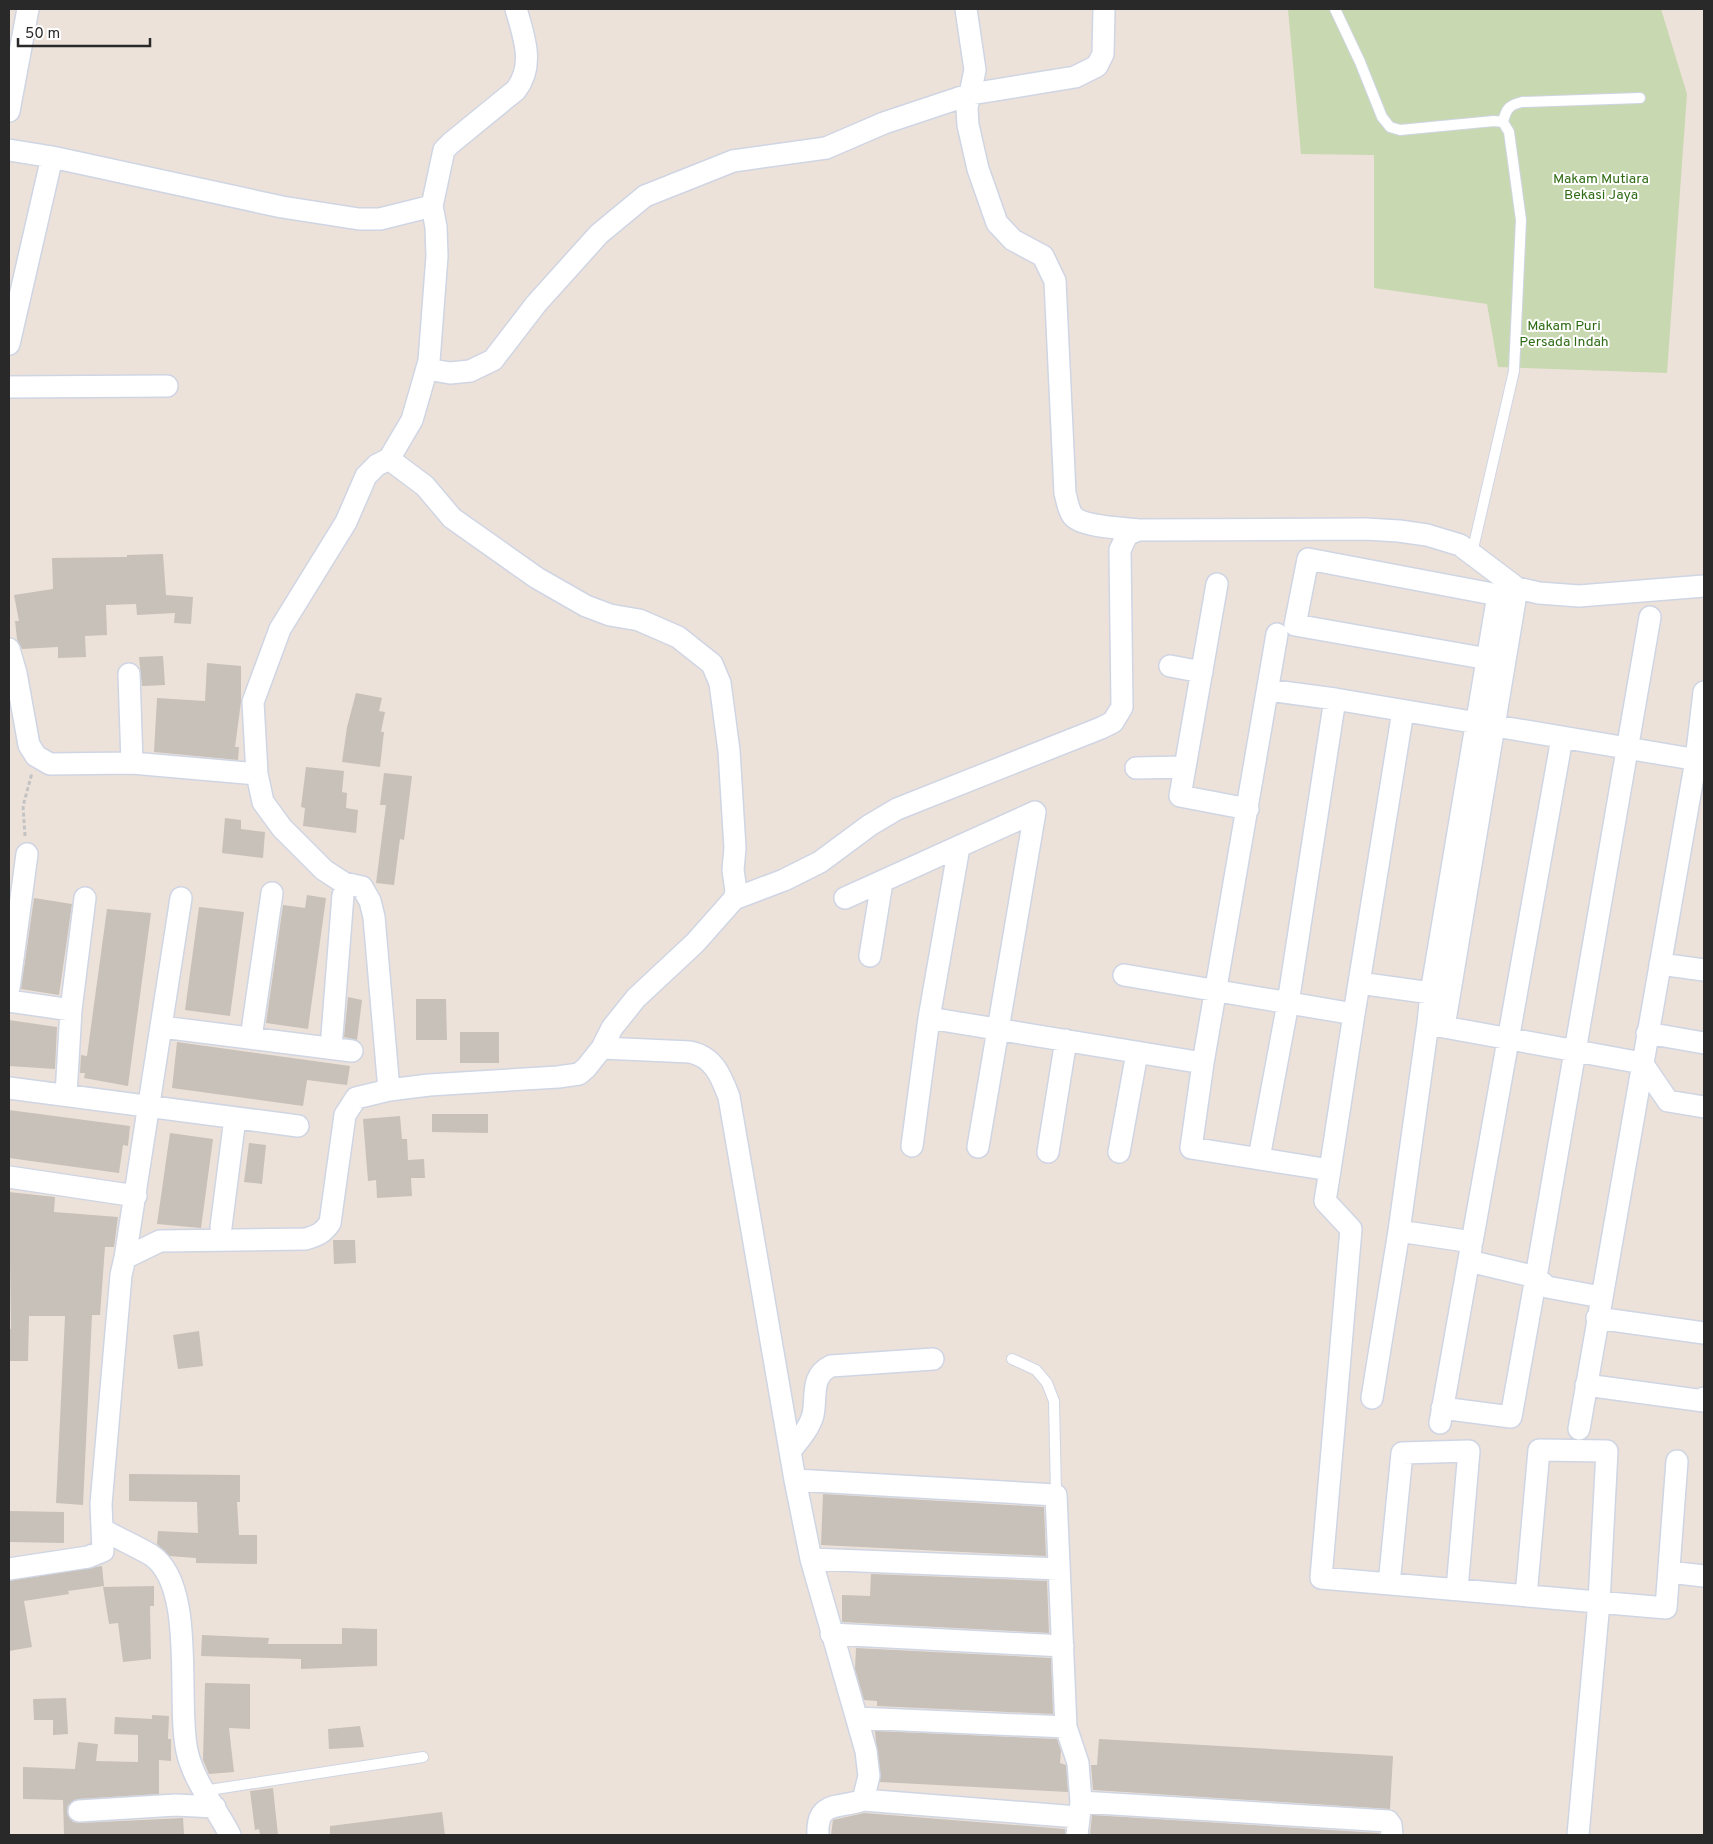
<svg xmlns="http://www.w3.org/2000/svg" width="1713" height="1844" font-family="Overpass,sans-serif">
	<style>
		.cemetery { fill: #c8d8b0 }
		.building { fill: #c7c1b9 }
		.lines { fill: none; stroke-linecap: round; stroke-linejoin: round }
		.service-casing { stroke: #cfd5e3; stroke-width: 12 }
		.minor-casing { stroke: #cfd5e3; stroke-width: 24 }
		.path { stroke: #c3c3c3; stroke-width: 3; stroke-dasharray: 4 2.5; stroke-linecap: butt }
		.service { stroke: #fff; stroke-width: 10 }
		.minor { stroke: #fff; stroke-width: 21 }
		.labels { text-anchor: middle; stroke-width: 4; stroke-linejoin: round; paint-order: stroke }
		.park-label { font-size: 14px; fill: #306b15; stroke: #fff }
	</style>
	<rect width="100%" height="100%" fill="#ede2da"/>
	<path class="cemetery" d="M1288 9H1661L1687 94 1667 373 1498 367 1487 304 1374 288V155L1301 154Z"/>
	<path class="building" d="M163 554 166 595 193 597 191 624 174 623 175 613 137 615 136 604 106 605 107 635 85 636 86 657 58 658V647L22 649 17 639 15 621H19L14 595 53 589 52 558 127 557V555Z
		M163 656 165 685 142 686 139 657Z
		M207 663 241 666V702L235 747H239L238 760 154 752 157 698 205 701Z
		M356 693 382 698 379 711 385 712 381 732H384L380 767 342 762 347 727Z
		M306 767 344 771 342 792 347 793 346 808 358 810 356 833 303 826 305 808 301 807Z
		M384 773 412 776 404 840 400 839 394 885 376 883 386 805H380Z
		M225 818 241 820V829L265 832 263 858 222 853Z
		M307 895 326 898 308 1029 266 1023 283 905 305 908Z
		M34 898 72 904 59 995 21 989Z
		M199 907 244 912 230 1016 185 1010Z
		M107 909 151 913 128 1086 84 1078 85 1073H80L81 1055 87 1056Z
		M348 997 362 1000 357 1040 344 1037Z
		M416 999H446L447 1040H416Z
		M9 1020 57 1027 55 1069 9 1066Z
		M460 1032H499V1063H460Z
		M177 1042 350 1066 347 1085 307 1080 303 1106 172 1088Z
		M9 1110 130 1126 128 1146 123 1145 119 1173 9 1158Z
		M432 1114H488V1133L432 1132Z
		M400 1116 402 1139H407L408 1160 424 1159 425 1178H411L412 1196 377 1198 376 1180 368 1181 363 1119Z
		M170 1133 213 1139 201 1228 157 1224Z
		M249 1143 266 1145 262 1184 244 1182Z
		M9 1192 55 1197 54 1212 118 1217 114 1247H105L100 1315H92L83 1505 56 1503 65 1316H29L28 1361H9V1329H11Z
		M333 1240H355L356 1263 334 1264Z
		M199 1331 203 1366 178 1369 173 1335Z
		M129 1474 240 1475V1502H237L239 1535H257V1564L196 1563V1558L169 1556 157 1544 158 1531 198 1533 197 1502 129 1501Z
		M823 1494 1044 1507 1046 1556 821 1545Z
		M9 1511 64 1512V1543L9 1542Z
		M102 1566 104 1586 68 1591 69 1594 24 1601 32 1647 9 1651V1581Z
		M871 1574 1047 1581 1049 1633 842 1622V1595L870 1596Z
		M154 1586V1606H150L151 1659 123 1662 118 1623 109 1624 103 1587Z
		M342 1628 377 1629V1666L301 1669V1659L201 1656 202 1635 269 1638 268 1644H342Z
		M856 1648 1051 1658 1053 1714 877 1706V1701L864 1700 855 1669Z
		M205 1683 250 1684V1729L229 1728 234 1772 209 1774 203 1760Z
		M66 1698 68 1734 53 1735V1720H34L33 1699Z
		M152 1715 169 1716 168 1739H171V1761L159 1760V1794L78 1799 68 1805 67 1812 73 1822 80 1823 183 1818 184 1834 64 1835 63 1800 23 1799V1767L75 1769 78 1742 98 1744 96 1761 138 1762V1735L114 1734 115 1717 152 1719Z
		M360 1726 364 1747 329 1749 328 1729Z
		M875 1731 1057 1739 1061 1751 1060 1763 1066 1765 1068 1792 880 1782Z
		M1099 1739 1393 1756 1390 1809 1093 1790 1091 1765H1097Z
		M273 1788 278 1835H260L259 1829 255 1830 250 1791Z
		M442 1812 445 1835H330V1826Z
		M864 1813 1065 1829V1835H831L833 1820Z
		M1092 1815 1379 1833V1835H1090Z"/>
	<g class="lines">
		<g class="service-casing">
			<path id="service" d="M1335 9 1360 62 1382 117 1390 127 1400 130 1494 121 1503 122 1509 132 1521 220 1514 371 1472 553
				M1503 122C1506 109 1509 105 1522 102L1640 98
				M1012 1359 1036 1370 1047 1383 1054 1401 1056 1495
				M203 1791 423 1757"/>
		</g>
		<g class="minor-casing">
			<path id="minor" d="M966 9 975 70 967 108 968 125 978 169 997 223 1013 240 1043 256 1055 281 1065 493C1067 500 1068 510 1073 516 1082 527 1123 528 1138 530
				M9 111 28 9
				M9 150 52 157 282 207 359 219H380L432 206 444 150 451 143 516 90C535 65 524 37 516 9
				M9 344 52 157
				M427 369 450 373 470 371 493 360 536 304 599 234 645 196 733 161 826 148 884 123 971 94 1075 77 1097 66 1103 54 1104 9
				M9 387 167 386
				M389 459 425 486 452 518 537 578 586 606 610 615 639 620 678 637 712 664 720 683 729 751 735 848 733 870 736 891 734 899
				M1217 584 1180 796 1248 809
				M1517 588 1444 1027 1642 1063 1668 1101 1704 1107
				M1277 634 1203 1063 1191 1148 1330 1170 1354 1014
				M9 649 16 673 29 745 36 756 50 764 132 763 257 774 263 802 282 828 324 870 344 883 362 887 370 901 374 917 389 1090
				M1170 666 1202 672
				M129 674 132 763
				M1268 690 1335 699 1704 761
				M1136 768 1185 767
				M257 774 253 702 280 629 346 522 366 476 377 465 389 459 412 420 429 361 437 256 436 227 432 206
				M845 898 1035 812 978 1147
				M870 956 882 882
				M1660 964 1704 970
				M1124 975 1354 1014 1359 983 1431 993 1428 1023 1444 1027
				M1359 983 1403 711
				M9 988 27 854
				M1431 993 1498 595 1308 559 1295 625 1488 659
				M9 1001 71 1010
				M929 1018 1203 1063
				M162 1027 352 1051
				M1647 1033 1704 1043
				M251 1038 272 893
				M331 1048 343 895
				M602 1048 690 1052C714 1057 721 1076 729 1097L795 1480 811 1559 866 1751 869 1776 863 1800C841 1809 816 1799 818 1835
				M9 1088 298 1126
				M66 1095 71 1010 85 898
				M912 1146 929 1018 959 847
				M1048 1152 1066 1040
				M1119 1152 1137 1053
				M1259 1158 1288 1003 1335 699
				M1330 1170 1325 1201 1351 1229 1321 1578 1666 1608 1677 1461
				M9 1177 136 1196
				M221 1227 235 1118
				M1399 1231 1472 1242 1562 738
				M125 1258 181 898
				M1601 1297 1547 1287 1536 1277 1650 617
				M1597 1318 1704 1333
				M1586 1385 1704 1401V1398
				M1372 1398 1399 1231 1428 1023
				M1442 1408 1511 1417 1536 1277 1469 1261
				M1440 1423 1471 1248
				M1579 1429 1696 760 1704 692
				M790 1451C799 1440 809 1429 813 1415 817 1396 810 1376 831 1366L933 1359
				M795 1480 1056 1495 1066 1727 1078 1763 1081 1802 1077 1835
				M104 1530C119 1539 136 1546 151 1555 197 1585 176 1702 187 1751 194 1783 216 1807 230 1835
				M811 1559 1059 1569
				M9 1569 88 1557 103 1551 101 1504 121 1275 125 1258 160 1241 305 1239C317 1236 323 1233 330 1223L345 1115 356 1098 389 1090 429 1085 558 1077 579 1074 586 1068 602 1048 612 1028 636 998 695 943 734 899 784 880 820 862 870 825 897 809 1101 728 1113 722 1122 707 1120 550 1127 535 1138 530 1366 529 1399 531 1427 535 1460 545 1517 588 1539 593 1579 596 1704 586
				M1669 1572 1704 1576
				M1389 1584 1402 1453 1469 1451 1457 1589
				M1526 1596 1539 1450 1607 1451 1599 1602 1578 1835
				M831 1634 1063 1646
				M857 1718 1066 1727
				M863 1800 1078 1817
				M1081 1802 1388 1821 1391 1825 1392 1835
				M79 1811 176 1805 215 1807"/>
		</g>
		<path class="path" d="M25 836 23 806 32 773"/>
		<use href="#service" class="service"/>
		<use href="#minor" class="minor"/>
	</g>
	<g class="labels">
		<g class="park-label">
			<text x="1601" y="183">Makam Mutiara<tspan x="1601" dy="16">Bekasi Jaya</tspan></text>
			<text x="1564" y="330">Makam Puri<tspan x="1564" dy="16">Persada Indah</tspan></text>
		</g>
	</g>
	<rect width="1713" height="1844" fill="none" stroke="#292929" stroke-width="20"/>
	<path d="M18 38v8h132v-8" fill="none" stroke="#292929" stroke-width="2.5"/>
	<text x="25" y="38" font-size="15" fill="#292929" stroke="#ffffff" stroke-width="4" paint-order="stroke">50 m</text>
</svg>
